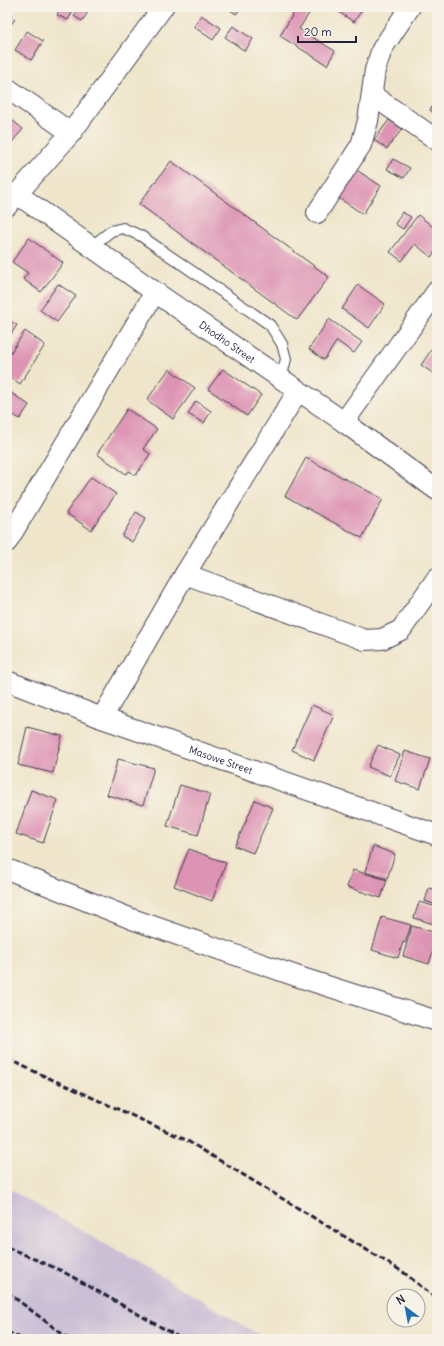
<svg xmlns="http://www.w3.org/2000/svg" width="444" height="1346" font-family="Delius,sans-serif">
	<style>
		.industrial { fill: #cbbfd5 }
		.building { fill: #dd93b3 }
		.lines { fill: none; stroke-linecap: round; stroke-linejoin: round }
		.service-casing { stroke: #413f50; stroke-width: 12 }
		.minor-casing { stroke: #413f50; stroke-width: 22 }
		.service { stroke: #fff; stroke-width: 10 }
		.minor { stroke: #fff; stroke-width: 20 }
		.rail { stroke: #22223b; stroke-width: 3; stroke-dasharray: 6 3; stroke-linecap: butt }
		.labels { text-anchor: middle; stroke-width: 3.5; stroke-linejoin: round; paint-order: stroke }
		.street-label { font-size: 10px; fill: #22223b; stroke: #f7f3e8 }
	</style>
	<rect width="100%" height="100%" fill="#f7f3e8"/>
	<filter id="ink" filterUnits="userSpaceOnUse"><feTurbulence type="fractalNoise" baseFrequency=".025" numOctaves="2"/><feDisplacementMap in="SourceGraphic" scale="8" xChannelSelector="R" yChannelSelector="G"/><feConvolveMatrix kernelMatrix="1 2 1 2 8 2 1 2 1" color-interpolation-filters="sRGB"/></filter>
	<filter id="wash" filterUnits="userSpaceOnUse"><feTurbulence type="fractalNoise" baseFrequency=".012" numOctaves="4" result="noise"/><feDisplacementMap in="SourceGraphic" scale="16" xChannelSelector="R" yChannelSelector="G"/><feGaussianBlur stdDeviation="0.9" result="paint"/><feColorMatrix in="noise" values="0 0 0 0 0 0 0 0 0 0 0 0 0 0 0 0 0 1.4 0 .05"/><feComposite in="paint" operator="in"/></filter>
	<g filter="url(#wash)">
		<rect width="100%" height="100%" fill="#efe5ca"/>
		<path class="industrial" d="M7 1188 144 1266 266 1339H7Z"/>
		<g id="blocks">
			<path class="building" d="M61 7H75L68 20 57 15Z
				M80 7 88 12 82 21 74 16Z
				M226 7H241L236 14Z
				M297 7H308L312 9 299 29 335 51 327 65 280 36Z
				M334 7H358L362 10 354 22 333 8Z
				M7 12 15 19 7 30Z
				M201 15 221 28 213 40 194 27Z
				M233 26 253 39 245 51 225 37Z
				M27 31 43 41 31 60 15 50Z
				M437 100V115L430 110Z
				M7 116 23 129 7 148Z
				M389 120 402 129 387 149 374 140Z
				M393 159 410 168 404 178 387 169Z
				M171 161 329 277 297 320 139 204Z
				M355 169 381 186 363 214 337 197Z
				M402 212 411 217 403 229 395 224Z
				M418 215 437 230V249L431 257 415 244 402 261 390 252Z
				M29 238 63 263 41 292 23 279 28 273 12 262Z
				M58 284 76 296 57 322 40 310Z
				M358 285 385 304 369 328 342 309Z
				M7 319 17 325 7 340Z
				M329 319 362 342 354 353 337 341 324 360 309 349Z
				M25 331 45 345 20 384 7 375V358Z
				M434 346 437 348V376L421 365Z
				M169 369 195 388 173 419 147 400Z
				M223 369 261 395 247 416 208 389Z
				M7 390 29 405 20 419 7 411Z
				M196 401 211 411 204 423 188 414Z
				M127 409 157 429 143 449 150 454 136 475 129 471 126 474 97 454Z
				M306 458 383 499 362 538 285 496Z
				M91 477 116 494 91 530 66 513Z
				M136 512 146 518 132 542 122 536Z
				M312 705 334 715 314 760 292 750Z
				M27 727 62 736 53 773 18 765Z
				M378 745 400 755 390 776 368 767Z
				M405 751 430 759 420 789 395 781Z
				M118 759 154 768 143 805 107 795Z
				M180 785 210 794 198 835 167 826Z
				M31 790 58 800 43 843 16 834Z
				M255 800 273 808 253 853 235 846Z
				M373 846 395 854 387 879 365 872Z
				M189 849 226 863 212 901 174 886Z
				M353 870 387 880 381 898 347 887Z
				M429 888 437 890V905L425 901Z
				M419 902 437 907V925L414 918Z
				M382 917 411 925 405 943 403 942 398 958 372 950Z
				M412 926 437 933V938L429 964 403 956Z"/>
		</g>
	</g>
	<g filter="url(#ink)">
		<use href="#blocks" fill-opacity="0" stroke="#413f50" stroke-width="1"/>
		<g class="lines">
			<g class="service-casing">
				<path id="service" d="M91 247 111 231 123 228 141 236 270 325 282 344 286 359 281 379"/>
			</g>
			<g class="minor-casing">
				<g id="minor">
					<path d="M7 88 71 133"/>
					<path d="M372 95 437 140"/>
					<path id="s1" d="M17 194 155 292 344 422 437 490"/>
					<path d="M7 206 17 194 71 133 163 7"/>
					<path d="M317 213 361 145 368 121 375 70 382 49 410 7"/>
					<path d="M344 422 437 291"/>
					<path d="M7 542 155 292"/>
					<path d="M185 574 365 640 382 639 401 630 437 578"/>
					<path id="s2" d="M7 681 102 718 437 835"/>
					<path d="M102 718 185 574 298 391"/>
					<path d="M7 869 132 919 299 977 437 1021"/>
				</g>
			</g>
			<use href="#service" class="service"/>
			<use href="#minor" class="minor"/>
			<path class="rail" d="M7 1059 186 1140 403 1272 437 1299
				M7 1247 62 1271 182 1339
				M7 1292 69 1339
				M7 1332 23 1339"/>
		</g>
	</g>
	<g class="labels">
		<g class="street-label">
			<text dy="4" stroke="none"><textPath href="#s1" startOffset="257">Dhodho Street</textPath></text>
			<text dy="4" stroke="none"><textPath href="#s2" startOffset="228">Masowe Street</textPath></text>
		</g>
	</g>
	<rect width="444" height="1346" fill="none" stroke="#f7f3e8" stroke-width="24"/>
	<g transform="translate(406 1308) rotate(328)"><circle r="19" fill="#f7f3e8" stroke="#a29fa3"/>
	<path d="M0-3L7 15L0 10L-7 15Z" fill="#1f6fb2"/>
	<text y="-6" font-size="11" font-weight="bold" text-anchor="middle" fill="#22223b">N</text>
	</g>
	<path d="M298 36v6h58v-6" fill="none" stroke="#22223b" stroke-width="2"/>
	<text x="304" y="36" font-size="12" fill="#22223b" stroke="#f7f3e8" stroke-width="3" paint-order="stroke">20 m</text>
</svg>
